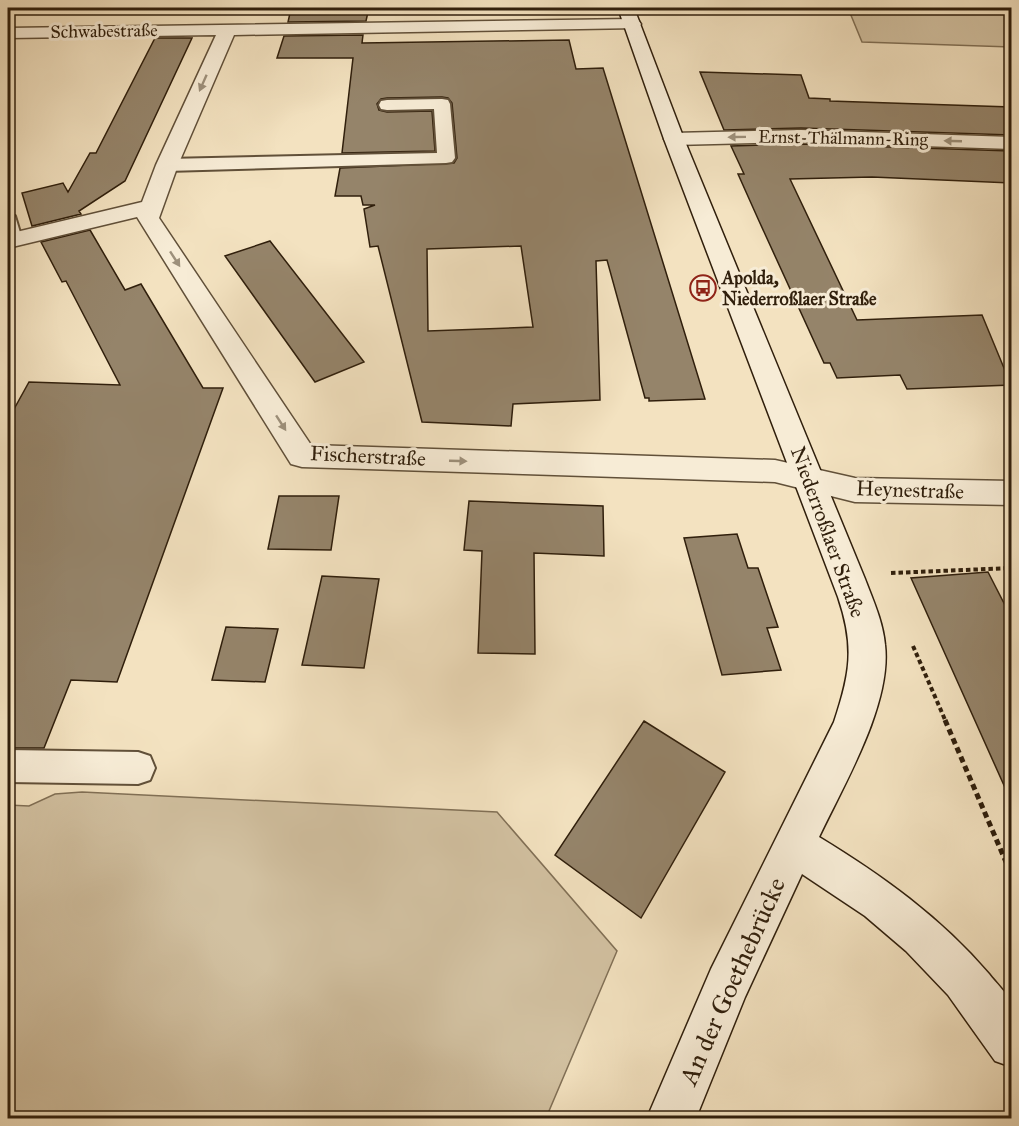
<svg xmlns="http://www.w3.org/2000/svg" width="1019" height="1126" font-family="'IM FELL Great Primer',serif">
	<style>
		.green { fill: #d2c1a1; stroke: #817056; stroke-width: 1.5 }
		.building { fill: #95846a; stroke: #301f0c; stroke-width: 1.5; fill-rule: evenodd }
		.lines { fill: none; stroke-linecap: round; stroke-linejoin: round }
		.lane-casing { stroke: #615039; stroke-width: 4 }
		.street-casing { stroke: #615039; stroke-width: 3 }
		.secondary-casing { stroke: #301f0c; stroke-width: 3 }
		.path-far1 { stroke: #301f0c; stroke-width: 4; stroke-dasharray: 4.5 3; stroke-linecap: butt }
		.path { stroke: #301f0c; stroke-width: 5; stroke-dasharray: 6 4; stroke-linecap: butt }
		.lane { fill: #f7ecd6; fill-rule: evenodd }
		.street { fill: #f7ecd6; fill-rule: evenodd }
		.secondary { fill: #f7ecd6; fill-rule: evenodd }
		.oneway { fill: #9d907b }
		.labels { text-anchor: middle; stroke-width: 6; stroke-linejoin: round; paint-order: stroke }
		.far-street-label { font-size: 18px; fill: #301f0c; stroke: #f7ecd6 }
		.far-poi-label { font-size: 18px; font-weight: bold; fill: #301f0c; stroke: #f7ecd6; text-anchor: start }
		.street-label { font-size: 21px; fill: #301f0c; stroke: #f7ecd6 }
		.near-street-label { font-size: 26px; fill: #301f0c; stroke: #f7ecd6 }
	</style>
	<rect width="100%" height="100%" fill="#f3e2c0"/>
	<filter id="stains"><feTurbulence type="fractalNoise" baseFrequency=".00333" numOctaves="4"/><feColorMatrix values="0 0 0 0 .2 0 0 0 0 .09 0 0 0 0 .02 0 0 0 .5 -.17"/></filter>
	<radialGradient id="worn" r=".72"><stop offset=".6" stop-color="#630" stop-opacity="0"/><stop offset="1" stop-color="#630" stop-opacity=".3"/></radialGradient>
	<path class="green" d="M848 8H1011V47L862 42Z
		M82 792 497 812 617 951 546 1118H8V805L29 806 55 794Z"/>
	<path class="building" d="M368 12 366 21 288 22 290 13Z
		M363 35 362 43 569 40 576 69 603 68 705 399 649 401V398H645L607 260 596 261 600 400 513 404 511 426 422 422 378 246 370 247 364 209 375 205H363L361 196H335L340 168 454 163 457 158 452 103 448 98 442 97 387 98 381 99 377 104 379 110 387 112 432 111 435 151 342 153 353 58H277L284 36ZM521 246 533 327 428 331 427 249Z
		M155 38H192L125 181 79 211 81 214 32 226 22 193 63 183 68 192 90 153H96Z
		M700 72 801 75 809 98 830 99V101L1011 107V135L801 128 724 130Z
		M801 144 1011 151V183L872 177 790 179 857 320 982 315 1011 385 907 389 900 375 837 378 830 363H824L759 221 738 174H744L731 146Z
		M90 230 125 290 141 284 203 388H223L117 682 71 680 44 748H8V420L29 382 120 385 66 281 62 282 41 242Z
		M270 241 364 362 315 382 225 256Z
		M279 496H339L331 550 268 549Z
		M469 501 603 506 604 556 534 553 535 654 478 653 482 551 464 550Z
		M737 534 748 568H758L778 627 767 628 781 670 722 675 684 538Z
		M988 572 1011 617V801L911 578Z
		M322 576 379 579 364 668 302 665Z
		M226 627 278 629 265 682 212 680Z
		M644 721 725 772 641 918 555 855Z"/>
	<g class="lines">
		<g class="lane-casing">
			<path id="lane" d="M442 99 448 100 450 104 455 158 452 162 446 163 167 171 160 169 158 165 160 161 167 159 437 153 434 109 387 110 381 109 379 105 381 101 387 100Z
				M8 214 15 216 22 239 19 243 8 244Z
				M8 750 138 752 150 756 155 768 150 780 138 784 8 782Z"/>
		</g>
		<g class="street-casing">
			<path id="street" d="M632 19 638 20 641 24 638 28 234 35 178 165 159 218 311 445 775 460 855 478 1012 481V505L855 502 775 482 302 467 291 464 137 217 8 248V234L142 202 156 165 216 35 8 38V28Z
				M801 130 1012 137V149L801 142 674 145 667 143 664 139 667 135 674 133Z"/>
		</g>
		<g class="secondary-casing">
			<path id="secondary" d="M618 8H634L684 139 865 579C873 600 883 622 885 645 892 704 844 784 819 837 883 876 940 917 989 974 995 982 1008 994 1011 1003 1014 1012 1012 1055 1012 1067L995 1061 948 995 906 951 865 916 802 874 745 997 696 1118H647L711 969 834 722C850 674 855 647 838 597L664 139Z"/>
		</g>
		<path class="path-far1" d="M891 573 1012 568
			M1004 603 1012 602
			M913 646 946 722"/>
		<path class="path" d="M945 720 1012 876"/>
		<use href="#lane" class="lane"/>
		<use href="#street" class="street"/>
		<use href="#secondary" class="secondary"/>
	</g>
	<defs><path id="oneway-solid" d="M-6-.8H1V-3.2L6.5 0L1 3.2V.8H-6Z" transform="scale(1.5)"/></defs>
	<g class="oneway">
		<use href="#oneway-solid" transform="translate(203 83) rotate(114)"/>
		<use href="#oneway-solid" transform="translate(737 137) rotate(179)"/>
		<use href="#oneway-solid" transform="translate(953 141) rotate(-178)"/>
		<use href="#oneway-solid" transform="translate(175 259) rotate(57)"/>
		<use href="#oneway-solid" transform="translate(281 423) rotate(57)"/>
		<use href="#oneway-solid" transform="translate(458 461) rotate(2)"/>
	</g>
	<defs>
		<g id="bus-ring" transform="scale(1.35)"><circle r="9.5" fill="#f7ecd6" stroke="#8f2418" stroke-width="1.5"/><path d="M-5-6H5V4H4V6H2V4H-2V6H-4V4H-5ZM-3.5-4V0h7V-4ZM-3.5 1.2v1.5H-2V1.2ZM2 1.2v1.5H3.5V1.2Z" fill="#8f2418"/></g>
	</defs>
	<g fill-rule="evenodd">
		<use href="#bus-ring" x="703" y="288"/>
	</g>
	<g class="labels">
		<g class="far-street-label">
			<text transform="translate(104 31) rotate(-1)" y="6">Schwabestraße</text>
			<text transform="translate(843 138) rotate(1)" y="6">Ernst-Thälmann-Ring</text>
		</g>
		<g class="far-poi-label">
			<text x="722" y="284">Apolda,<tspan x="722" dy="21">Niederroßlaer Straße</tspan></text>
		</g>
		<g class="street-label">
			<text transform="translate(368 456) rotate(3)" y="7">Fischerstraße</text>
			<text transform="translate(910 490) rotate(2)" y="7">Heynestraße</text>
			<text transform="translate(828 532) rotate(70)" y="7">Niederroßlaer Straße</text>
		</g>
		<g class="near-street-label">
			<text transform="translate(732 981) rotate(-66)" y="9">An der Goethebrücke</text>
		</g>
	</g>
	<rect width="1019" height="1126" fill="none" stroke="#f3e2c0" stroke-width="30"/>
	<rect x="9" y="9" width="1001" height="1108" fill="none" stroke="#301f0c" stroke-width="3"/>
	<rect x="15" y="15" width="989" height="1096" fill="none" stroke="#301f0c" stroke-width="1.5"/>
	<rect width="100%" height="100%" filter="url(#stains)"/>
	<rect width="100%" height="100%" fill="url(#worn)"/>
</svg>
